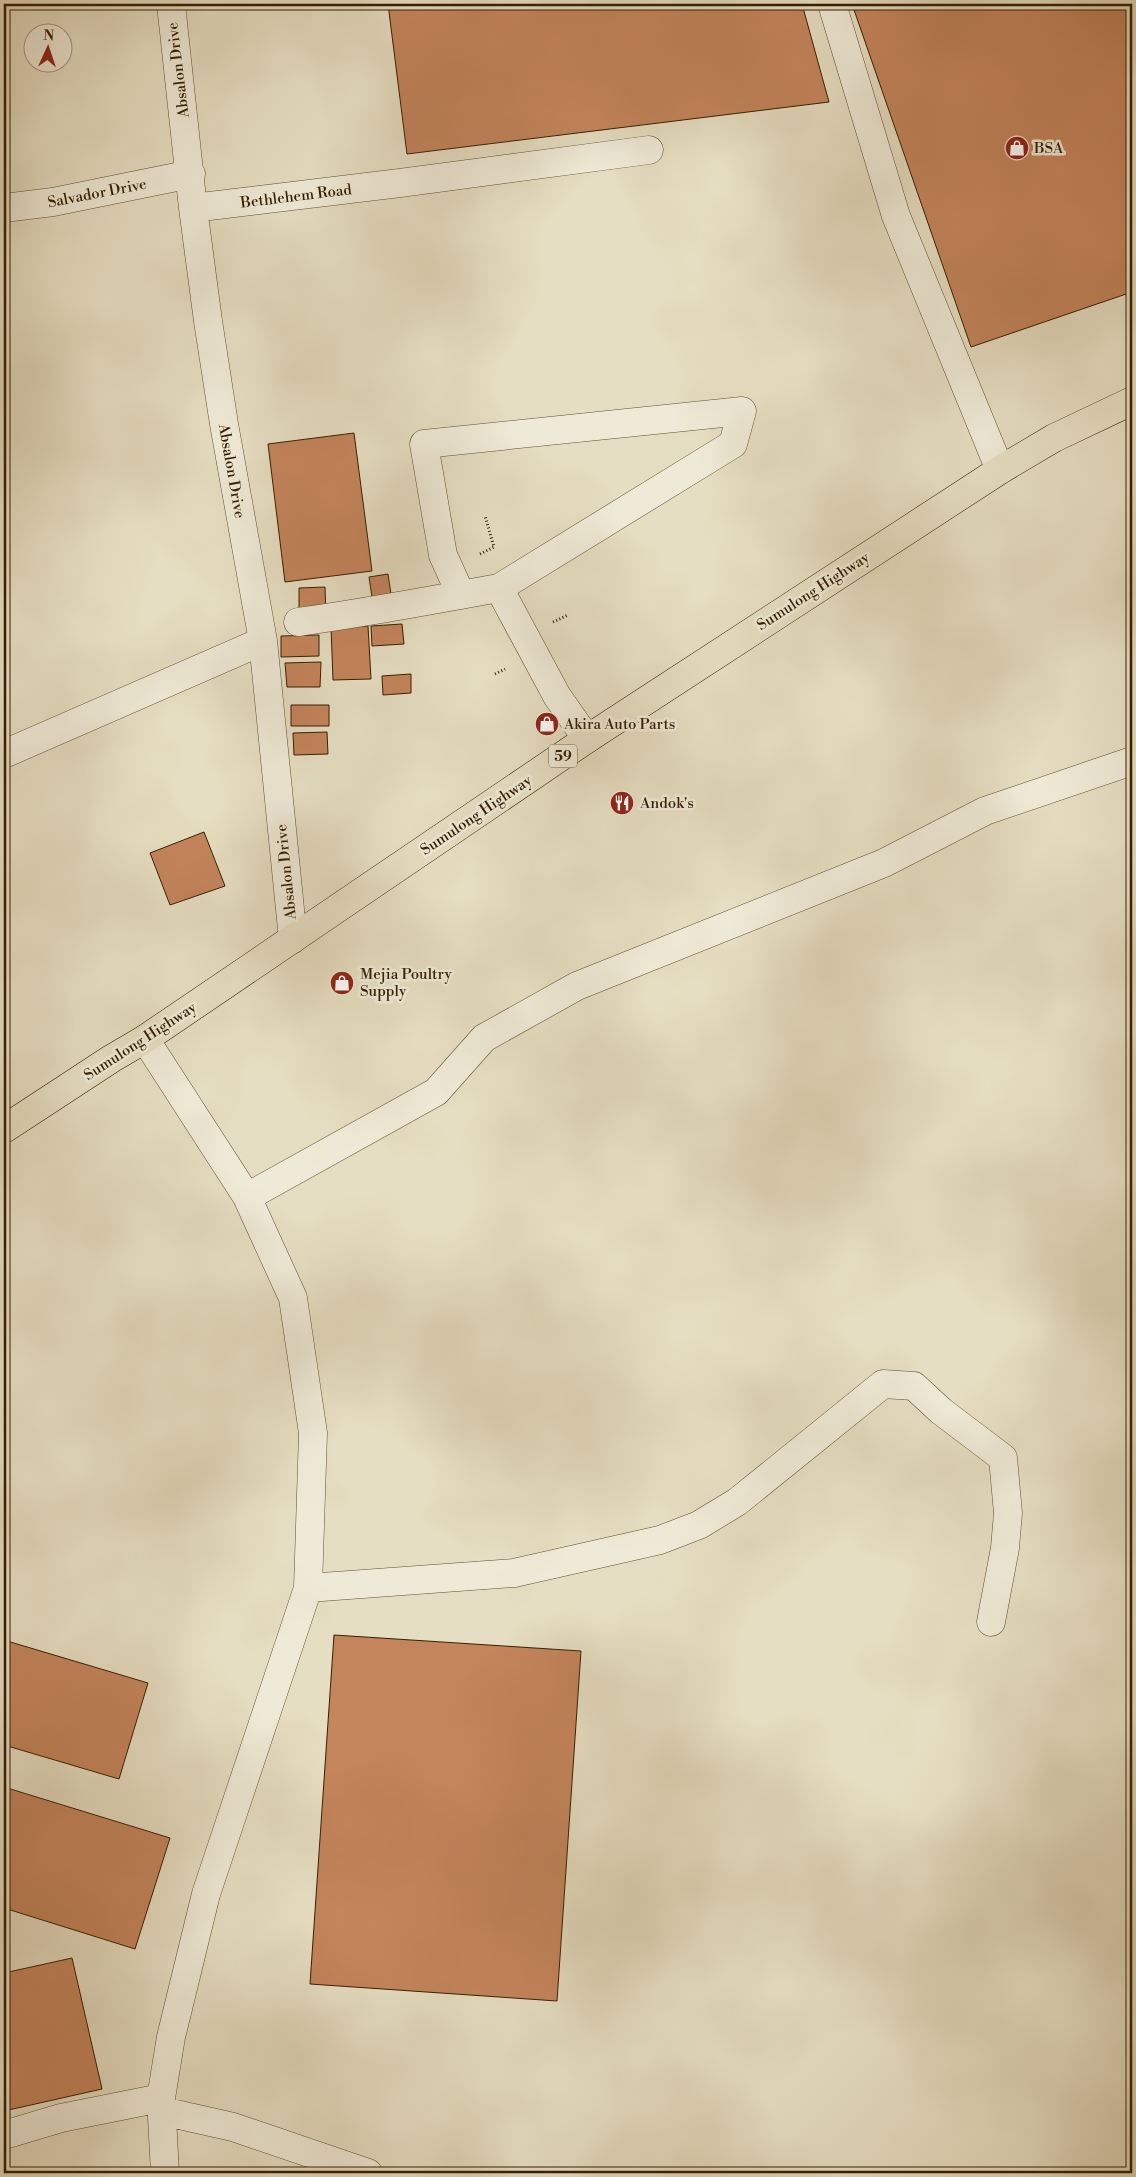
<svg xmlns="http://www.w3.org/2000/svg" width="1136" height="2177" font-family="'Libre Bodoni',serif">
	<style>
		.building { fill: #c4845c; stroke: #351e00 }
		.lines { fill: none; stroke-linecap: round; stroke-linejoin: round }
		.minor-casing { stroke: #614e30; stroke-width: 29 }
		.major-casing { stroke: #351e00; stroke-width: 29 }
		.path { stroke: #351e00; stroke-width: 3; stroke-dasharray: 1 2.5; stroke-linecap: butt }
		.minor { stroke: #efead7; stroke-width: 28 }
		.major { stroke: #e6dec2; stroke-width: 28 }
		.labels { text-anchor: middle; stroke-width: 5; stroke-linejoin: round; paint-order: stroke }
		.shield { fill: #efead7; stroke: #6d5b40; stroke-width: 1 }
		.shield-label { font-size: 14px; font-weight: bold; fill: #351e00 }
		.street-label { font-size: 15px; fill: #351e00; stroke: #efead7 }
		.poi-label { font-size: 15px; fill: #351e00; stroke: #efead7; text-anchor: start }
	</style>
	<rect width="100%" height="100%" fill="#e6dec2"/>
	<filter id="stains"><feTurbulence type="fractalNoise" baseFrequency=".004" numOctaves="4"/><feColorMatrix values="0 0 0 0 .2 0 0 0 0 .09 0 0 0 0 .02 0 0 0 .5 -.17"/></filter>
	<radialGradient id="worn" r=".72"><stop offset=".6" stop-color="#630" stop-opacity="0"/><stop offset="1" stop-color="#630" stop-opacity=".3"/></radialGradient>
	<path class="building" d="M388 4H802L829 102 407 154Z
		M852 4H1132V292L971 347Z
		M354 433 372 571 285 582 268 444Z
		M388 574 392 601 373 604 369 577Z
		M325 587 326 615H299V588Z
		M402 624 404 644 372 646 371 626Z
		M368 626 371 679 333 680 331 627Z
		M319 635V656L281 657V636Z
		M321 662 320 687H287L285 663Z
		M411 674V693L383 695 382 676Z
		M291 705H329V726H291Z
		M327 732 328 754 294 755 293 733Z
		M204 832 225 886 170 905 150 853Z
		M334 1635 581 1651 557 2001 310 1984Z
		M7 1641 148 1683 119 1779 4 1745V1650Z
		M4 1787 170 1838 135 1949 4 1908Z
		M72 1958 102 2089 4 2111V1973Z"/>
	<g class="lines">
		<g class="minor-casing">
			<path id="minor" d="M171 4 193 208 208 321 224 424 263 641 293 939
				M832 4 896 216 1000 470
				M4 208 53 202 191 174
				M193 208 400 183 649 150
				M499 588 557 696 587 739
				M298 622C365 613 432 600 499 588L733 444 742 411 424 444 443 555 461 595
				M4 754 263 641
				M145 1039 247 1197 293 1298 313 1433 308 1588 206 1894 171 2037 161 2098 165 2173
				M247 1197 436 1092 484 1038 577 986 884 863 985 811 1132 761
				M308 1588 514 1573 660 1540 699 1525 737 1502 883 1384 914 1386 941 1411 1003 1458 1008 1513 1005 1548 991 1622
				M162 2111 233 2127 368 2173
				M4 2135 61 2118 161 2098"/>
		</g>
		<g class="major-casing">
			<path id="major" d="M4 1129 111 1059 145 1039 587 739 1000 470 1054 438 1132 401"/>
		</g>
		<path class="path" d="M480 554 494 547 485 516
			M553 622 568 615
			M495 674 505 669"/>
		<use href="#minor" class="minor"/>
		<use href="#major" class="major"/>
	</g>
	<defs>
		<g id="shop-disc" transform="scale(1.25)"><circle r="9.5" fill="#8f2418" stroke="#efead7"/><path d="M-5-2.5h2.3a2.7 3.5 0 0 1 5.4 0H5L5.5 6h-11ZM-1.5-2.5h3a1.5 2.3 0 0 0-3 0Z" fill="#fff"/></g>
		<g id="restaurant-disc" transform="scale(1.25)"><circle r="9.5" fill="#8f2418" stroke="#efead7"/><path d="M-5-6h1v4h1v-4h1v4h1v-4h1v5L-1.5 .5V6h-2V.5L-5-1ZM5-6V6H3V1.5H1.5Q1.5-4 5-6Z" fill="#fff"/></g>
	</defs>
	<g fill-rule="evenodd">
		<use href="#shop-disc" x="1017" y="148"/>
		<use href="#shop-disc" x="547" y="724"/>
		<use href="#restaurant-disc" x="622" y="803"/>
		<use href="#shop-disc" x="342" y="983"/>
	</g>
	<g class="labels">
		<rect class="shield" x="549" y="744.5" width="28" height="23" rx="4"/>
		<g class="shield-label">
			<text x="563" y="761">59</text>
		</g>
		<g class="street-label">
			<text transform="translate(178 70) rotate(-97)" y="5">Absalon Drive</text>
			<text transform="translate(97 193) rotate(-11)" y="5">Salvador Drive</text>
			<text transform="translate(296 196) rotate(-7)" y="5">Bethlehem Road</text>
			<text transform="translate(232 471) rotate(80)" y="5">Absalon Drive</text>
			<text transform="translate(813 591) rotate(-33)" y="5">Sumulong Highway</text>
			<text transform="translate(476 815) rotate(-34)" y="5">Sumulong Highway</text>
			<text transform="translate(286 872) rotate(-96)" y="5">Absalon Drive</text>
			<text transform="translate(140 1041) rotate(-33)" y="5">Sumulong Highway</text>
		</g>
		<g class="poi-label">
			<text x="1034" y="153">BSA</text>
			<text x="564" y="729">Akira Auto Parts</text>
			<text x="640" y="808">Andok's</text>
			<text x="360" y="979">Mejia Poultry<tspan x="360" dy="17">Supply</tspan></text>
		</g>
	</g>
	<rect width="1136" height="2177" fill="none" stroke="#e6dec2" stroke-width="20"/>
	<rect x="5" y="5" width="1126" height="2167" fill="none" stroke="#351e00" stroke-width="2.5"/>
	<rect x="10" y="10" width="1116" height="2157" fill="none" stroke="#351e00"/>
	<g transform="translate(48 48) rotate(3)"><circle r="24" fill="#efead7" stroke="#a59881"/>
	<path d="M0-4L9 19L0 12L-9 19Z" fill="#8f2418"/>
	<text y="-8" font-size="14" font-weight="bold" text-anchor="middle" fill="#351e00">N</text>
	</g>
	<rect width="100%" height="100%" filter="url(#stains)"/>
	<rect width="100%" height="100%" fill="url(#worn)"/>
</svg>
